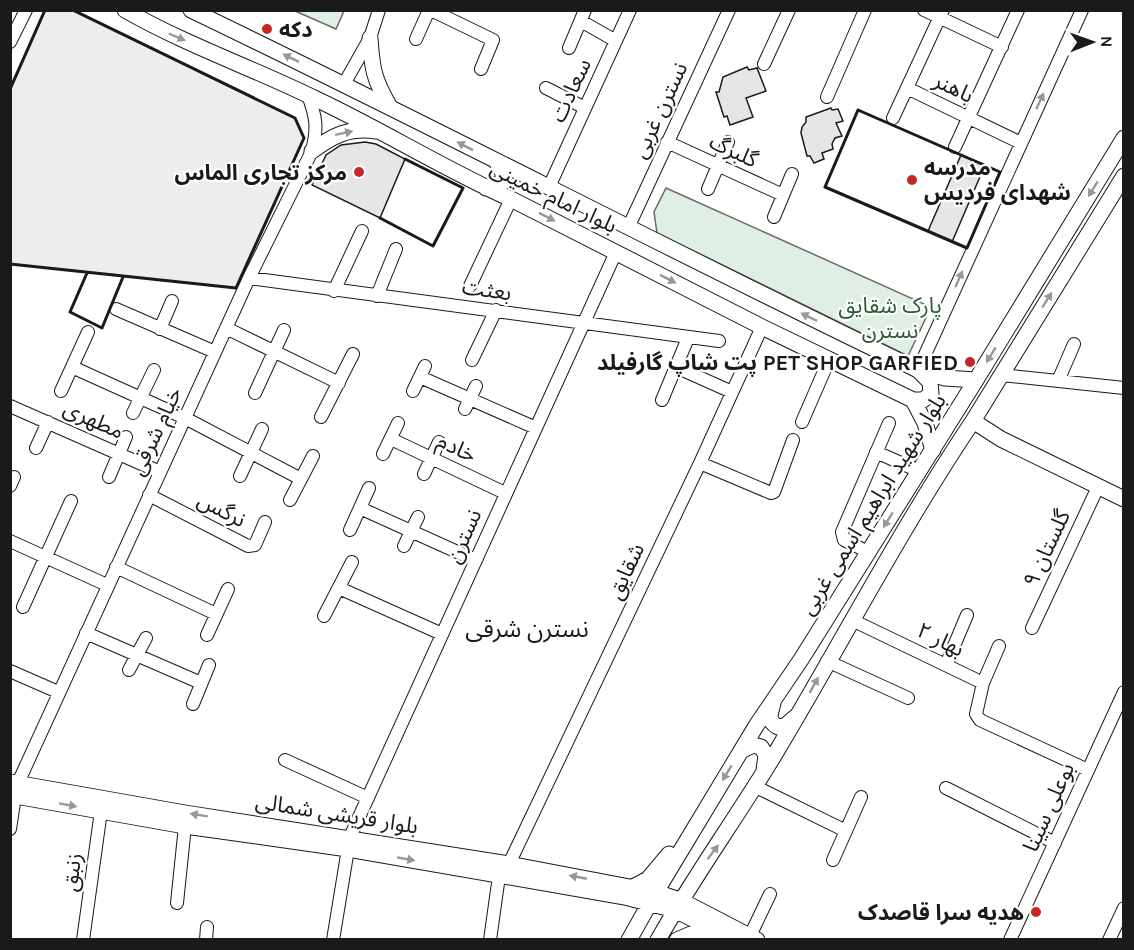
<svg xmlns="http://www.w3.org/2000/svg" width="1134" height="950" font-family="Karla,'Noto Sans Arabic',sans-serif">
	<style>
		.green { fill: #e0efe3; stroke: #6a6a6a; stroke-width: 1.5 }
		.parking { fill: #ededed; stroke: #6a6a6a; stroke-width: 1.5 }
		.building { fill: #e6e6e6; stroke: #1a1a1a; stroke-width: 1.5 }
		.lines { fill: none; stroke-linecap: round; stroke-linejoin: round }
		.minor-casing { stroke: #1a1a1a; stroke-width: 14 }
		.major-casing { stroke: #1a1a1a; stroke-width: 17 }
		.minor { stroke: #fff; stroke-width: 12 }
		.major { stroke: #fff; stroke-width: 15 }
		.wall { stroke: #1a1a1a; stroke-width: 3 }
		.oneway { fill: #989898 }
		.poi-dot { fill: #c62828; stroke: #fff; stroke-width: 2 }
		.labels { text-anchor: middle; stroke-width: 4.5; stroke-linejoin: round; paint-order: stroke }
		.poi-label { font-size: 22px; font-weight: bold; fill: #1a1a1a; stroke: #fff; text-anchor: end }
		.street-label { font-size: 22px; fill: #1a1a1a; stroke: #fff }
		.park-label { font-size: 22px; fill: #2b5a34; stroke: #fff }
		.neighbourhood-label { font-size: 24px; fill: #1a1a1a; stroke: #fff }
	</style>
	<rect width="100%" height="100%" fill="#fff"/>
	<path class="green" d="M295 11H344L336 29Z
		M666 188 931 307 908 356 657 233 654 212Z"/>
	<path class="parking" d="M45 11H73L295 118 304 138 236 288 11 264V89Z"/>
	<path class="building" d="M747 67 749 70 757 68 766 91 746 98 753 117 730 125 727 116 724 117 716 92H719L723 77Z
		M831 108 832 110 838 109 843 121 836 123 842 136 835 138 832 144 833 149 822 153 824 159 814 163 810 156H807L801 133 802 127 806 122V117Z
		M365 142 376 144 405 159 380 218 312 185 326 155 341 145Z
		M961 155 985 165 952 242 928 231Z"/>
	<g class="lines">
		<g class="minor-casing">
			<path id="minor" d="M431 10 493 40 481 69
				M924 10 1002 47
				M581 21 616 41
				M416 39 429 10
				M10 42 26 10
				M569 48 585 10
				M764 64 789 10
				M344 84 370 38 379 10
				M546 88 585 108
				M907 88 1021 143
				M827 97 865 10
				M893 118 943 10
				M667 142 783 195
				M955 147 1018 10
				M549 187 630 10
				M708 189 728 142
				M774 217 792 174
				M628 228 729 10
				M249 278 719 341
				M470 286 511 199
				M334 291 362 231
				M377 296 396 249
				M116 309 215 352
				M226 328 339 383
				M160 329 172 301
				M472 360 496 310
				M72 367 185 418 301 479
				M676 367 732 392
				M918 370 1082 10
				M1001 375 1124 388
				M420 377 536 428
				M1058 381 1074 344
				M61 391 88 332
				M413 391 425 366
				M255 393 284 330
				M662 400 688 338
				M10 406 160 472
				M465 409 476 386
				M133 413 154 370
				M321 417 353 354
				M802 422 829 360
				M391 439 505 493
				M36 448 48 422
				M876 452 919 471
				M383 454 398 423
				M700 463 771 493 774 492 793 440
				M424 474 439 442
				M240 476 262 429
				M109 477 126 437
				M10 486 14 477
				M149 495 248 546 255 545 265 522
				M290 500 313 456
				M360 508 475 560
				M350 530 369 488
				M10 541 107 585
				M404 546 418 517
				M868 552 844 540 842 532 889 423
				M116 567 216 614
				M339 588 442 634
				M23 607 71 501
				M324 616 352 562
				M852 620 983 683 976 714 980 720 1088 770
				M1032 628 1098 487
				M86 633 201 683
				M207 635 228 589
				M827 661 908 698
				M946 665 967 615
				M129 670 146 638
				M10 671 58 692
				M983 683 999 646
				M193 704 209 665
				M285 760 368 798
				M18 783 249 278 312 151C318 127 316 117 308 95
				M754 786 846 831
				M946 788 1055 843
				M10 829 15 796
				M350 837 616 252
				M833 860 861 797
				M509 864 700 463 762 327
				M177 903 185 826
				M750 936 770 894
				M83 940 101 811
				M206 940 207 927
				M333 940 348 849
				M490 940 499 876
				M1010 940 1124 692
				M1109 940 1124 908"/>
		</g>
		<g class="major-casing">
			<path id="major" d="M125 10C186 45 253 68 316 99 382 130 444 169 511 199L762 327 913 400 925 423 933 450
				M191 10C435 127 674 253 918 370L945 378 976 380
				M370 38C372 69 374 80 390 107
				M312 151C332 136 349 127 376 131
				M486 188 503 182V173L496 161
				M913 400H923L931 394 930 382 918 370
				M973 421 1001 439 1124 499
				M773 703C770 715 767 721 778 727L785 726 794 718
				M741 751 753 745 761 747 766 755 764 770
				M10 782 185 813 509 864 656 892 680 900 757 940
				M10 795 185 826 348 849 625 897 675 910 734 940
				M633 887 648 879 669 854
				M629 940 656 892 756 726 802 658 976 380 1124 138
				M658 940C694 876 737 817 775 754 841 644 901 528 973 421L1124 176
				M677 940 691 934 718 935"/>
		</g>
		<use href="#minor" class="minor"/>
		<use href="#major" class="major"/>
		<path class="wall" d="M10 89 45 10
			M858 110 1000 172 967 248 825 187Z
			M380 218 433 246 463 188 405 159
			M10 264 236 288 304 138 295 118 73 10
			M87 273 70 312 102 328 123 277"/>
	</g>
	<defs><path id="oneway-solid" d="M-6-.8H1V-3.2L6.5 0L1 3.2V.8H-6Z" transform="scale(1.5)"/></defs>
	<g class="oneway">
		<use href="#oneway-solid" transform="translate(177 37) rotate(23)"/>
		<use href="#oneway-solid" transform="translate(291 58) rotate(-154)"/>
		<use href="#oneway-solid" transform="translate(1040 101) rotate(-65)"/>
		<use href="#oneway-solid" transform="translate(344 133) rotate(-12)"/>
		<use href="#oneway-solid" transform="translate(465 146) rotate(-153)"/>
		<use href="#oneway-solid" transform="translate(1093 189) rotate(122)"/>
		<use href="#oneway-solid" transform="translate(547 217) rotate(27)"/>
		<use href="#oneway-solid" transform="translate(668 279) rotate(27)"/>
		<use href="#oneway-solid" transform="translate(959 279) rotate(-66)"/>
		<use href="#oneway-solid" transform="translate(1047 300) rotate(-58)"/>
		<use href="#oneway-solid" transform="translate(809 317) rotate(-154)"/>
		<use href="#oneway-solid" transform="translate(991 355) rotate(121)"/>
		<use href="#oneway-solid" transform="translate(888 520) rotate(122)"/>
		<use href="#oneway-solid" transform="translate(814 685) rotate(-61)"/>
		<use href="#oneway-solid" transform="translate(727 773) rotate(121)"/>
		<use href="#oneway-solid" transform="translate(68 805) rotate(10)"/>
		<use href="#oneway-solid" transform="translate(199 815) rotate(-171)"/>
		<use href="#oneway-solid" transform="translate(713 852) rotate(-53)"/>
		<use href="#oneway-solid" transform="translate(406 859) rotate(10)"/>
		<use href="#oneway-solid" transform="translate(578 877) rotate(-169)"/>
	</g>
	<g class="poi-dot">
		<circle cx="267" cy="29" r="6"/>
		<circle cx="359" cy="172" r="6"/>
		<circle cx="912" cy="180" r="6"/>
		<circle cx="970" cy="362" r="6"/>
		<circle cx="1036" cy="912" r="6"/>
	</g>
	<g class="labels">
		<g class="poi-label">
			<text x="279" y="37" text-anchor="start">دکه</text>
			<text x="924" y="175" text-anchor="start">مدرسه<tspan x="924" dy="25">شهدای فردیس</tspan></text>
			<text x="347" y="180">مرکز تجاری الماس</text>
			<text x="958" y="370">پت شاپ گارفیلد PET SHOP GARFIED</text>
			<text x="1024" y="920">هدیه سرا قاصدک</text>
		</g>
		<g class="street-label">
			<text transform="translate(954 87) rotate(26)" y="8">باهنر</text>
			<text transform="translate(570 90) rotate(-65)" y="8">سعادت</text>
			<text transform="translate(659 110) rotate(-65)" y="8">نسترن غربی</text>
			<text transform="translate(734 150) rotate(25)" y="8">گلبرگ</text>
			<text transform="translate(554 196) rotate(26)" y="8">بلوار امام خمینی</text>
			<text transform="translate(487 289) rotate(8)" y="8">بعثت</text>
			<text transform="translate(94 419) rotate(24)" y="8">مطهری</text>
			<text transform="translate(155 431) rotate(-65)" y="8">خیام شرقی</text>
			<text transform="translate(457 447) rotate(25)" y="8">خادم</text>
			<text transform="translate(872 504) rotate(-58)" y="8">بلوار شهید ابراهیم اسمی غربی</text>
			<text transform="translate(222 509) rotate(27)" y="8">نرگس</text>
			<text transform="translate(463 536) rotate(-66)" y="8">نسترن</text>
			<text transform="translate(1046 548) rotate(-65)" y="8">گلستان ۹</text>
			<text transform="translate(625 571) rotate(-65)" y="8">شقایق</text>
			<text transform="translate(941 639) rotate(26)" y="8">بهار ۲</text>
			<text transform="translate(1048 807) rotate(-66)" y="8">بوعلی سینا</text>
			<text transform="translate(337 813) rotate(9)" y="8">بلوار قریشی شمالی</text>
			<text transform="translate(71 872) rotate(-82)" y="8">زنبق</text>
		</g>
		<g class="park-label">
			<text x="890" y="313">پارک شقایق<tspan x="890" dy="25">نسترن</tspan></text>
		</g>
		<g class="neighbourhood-label">
			<text x="527" y="637">نسترن شرقی</text>
		</g>
	</g>
	<rect width="1134" height="950" fill="none" stroke="#1a1a1a" stroke-width="24"/>
	<g transform="translate(1092 42) rotate(89)" stroke="#ffffff" stroke-width="4.5" paint-order="stroke">
	<path d="M0-4.5L10 22L0 15L-10 22Z" fill="#1a1a1a"/>
	<text y="-9" font-size="16" font-weight="bold" text-anchor="middle" fill="#1a1a1a">N</text>
	</g>
</svg>
